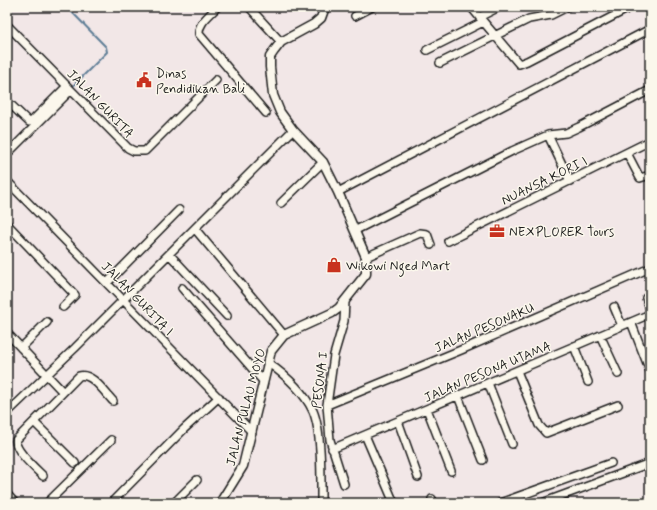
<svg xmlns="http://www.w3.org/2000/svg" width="657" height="510" font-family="Mynerve,sans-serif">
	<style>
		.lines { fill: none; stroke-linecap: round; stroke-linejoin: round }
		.stream { stroke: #5f7e96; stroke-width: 2 }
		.minor-casing { stroke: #1c1c1c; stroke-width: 10 }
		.tertiary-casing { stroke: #1c1c1c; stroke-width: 11 }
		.minor { stroke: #fbf7ec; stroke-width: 7 }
		.tertiary { stroke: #fbf7ec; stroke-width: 8 }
		.labels { text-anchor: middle; stroke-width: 3; stroke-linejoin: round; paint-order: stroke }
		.poi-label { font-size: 13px; fill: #1c1c1c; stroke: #fbf7ec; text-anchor: start }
		.street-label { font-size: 13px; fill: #1c1c1c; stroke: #fbf7ec }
	</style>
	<rect width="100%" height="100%" fill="#f2e7e7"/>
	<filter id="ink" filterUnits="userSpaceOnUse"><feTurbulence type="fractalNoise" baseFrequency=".025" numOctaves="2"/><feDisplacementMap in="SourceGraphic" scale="8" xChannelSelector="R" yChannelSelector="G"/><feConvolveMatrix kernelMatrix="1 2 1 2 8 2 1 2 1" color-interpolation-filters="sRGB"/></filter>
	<g filter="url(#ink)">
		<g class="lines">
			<path class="stream" d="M67 7 106 47 107 52 71 88"/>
			<g class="minor-casing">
				<path id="minor" d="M217 7C210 15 198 23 199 34L266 113
					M249 7 281 42
					M471 7 519 64 527 61 631 7
					M355 16 372 7
					M479 17 499 7
					M7 25 128 148 134 151H145L216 80
					M427 50 483 22
					M440 63 529 19 551 15 567 7
					M7 101 29 122 32 121 67 86
					M548 135 570 181
					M627 153 640 178 650 175
					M7 154 71 90
					M7 181 252 432
					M338 192 650 29
					M281 203 323 162
					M7 224 75 295 63 307
					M195 229 284 335
					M356 230 512 151 548 135 566 133 579 127 650 90
					M448 241 650 141
					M169 254 227 316
					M366 257 420 233 427 234 431 245
					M107 283 179 210
					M182 288 263 381
					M646 298 650 308
					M614 307 622 326
					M631 322 650 371
					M7 333 62 391
					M600 335 618 374
					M574 346 588 382
					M21 348 47 322
					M267 362C284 374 304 392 313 411 322 432 321 480 321 503
					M517 371 539 425 546 433 618 405
					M488 383 512 444
					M458 396 483 460
					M327 405 461 350 650 268
					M427 409 451 471
					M7 413 75 348 293 130
					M398 421 418 477
					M34 422 75 463
					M365 435 394 503
					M332 449 650 314
					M43 476C36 469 14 450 16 440L79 376C92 372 105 393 113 401
					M344 484 330 440 327 405 334 355 344 321 345 302
					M7 494 15 503
					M432 499 434 503
					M47 503 111 440
					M111 503 184 429 219 397
					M174 503 197 480
					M500 503 611 463
					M542 503 650 463"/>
			</g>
			<g class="tertiary-casing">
				<path id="tertiary" d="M220 503 243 466 271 351 284 335 332 313 339 308 366 274V257L338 192 323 162 293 130 280 112 273 95 270 67V57L274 51 281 42 314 24 321 18 325 7"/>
			</g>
			<use href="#minor" class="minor"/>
			<use href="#tertiary" class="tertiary"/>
		</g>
	</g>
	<defs>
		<g id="civic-bare" transform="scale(1.2)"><path d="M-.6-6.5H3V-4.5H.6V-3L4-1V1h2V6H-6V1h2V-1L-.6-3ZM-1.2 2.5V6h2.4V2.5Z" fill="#c8321e" stroke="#fbf7ec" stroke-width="2.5" paint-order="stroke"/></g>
		<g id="office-bare" transform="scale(1.2)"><path d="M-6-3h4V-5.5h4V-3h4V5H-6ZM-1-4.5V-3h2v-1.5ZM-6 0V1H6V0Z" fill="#c8321e" stroke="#fbf7ec" stroke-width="2.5" paint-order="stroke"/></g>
		<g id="shop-bare" transform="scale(1.2)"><path d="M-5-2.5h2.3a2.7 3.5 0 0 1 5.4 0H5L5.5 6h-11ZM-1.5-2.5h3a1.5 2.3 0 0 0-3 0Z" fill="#c8321e" stroke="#fbf7ec" stroke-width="2.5" paint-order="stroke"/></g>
	</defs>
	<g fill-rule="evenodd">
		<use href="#civic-bare" x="144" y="80"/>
		<use href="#office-bare" x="497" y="231"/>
		<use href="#shop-bare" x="334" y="265"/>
	</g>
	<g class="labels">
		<g class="poi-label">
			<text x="156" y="78">Dinas<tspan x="156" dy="15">Pendidikan Bali</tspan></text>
			<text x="509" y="236">NEXPLORER Tours</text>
			<text x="346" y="270">Wikowi Nged Mart</text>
		</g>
		<g class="street-label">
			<text transform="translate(101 103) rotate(46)" y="5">JALAN GURITA</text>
			<text transform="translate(544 180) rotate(-26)" y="5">NUANSA KORI I</text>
			<text transform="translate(138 298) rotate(46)" y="5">JALAN GURITA I</text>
			<text transform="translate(484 327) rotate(-23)" y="5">JALAN PESONAKU</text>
			<text transform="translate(487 371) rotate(-23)" y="5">JALAN PESONA UTAMA</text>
			<text transform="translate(319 380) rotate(-83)" y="5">PESONA I</text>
			<text transform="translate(245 407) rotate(-75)" y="5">JALAN PULAU MOYO</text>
		</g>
	</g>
	<rect width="657" height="510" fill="none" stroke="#fbf7ec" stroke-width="24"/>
	<rect x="12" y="12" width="633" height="486" fill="none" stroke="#1c1c1c" stroke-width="1.5" filter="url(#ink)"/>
</svg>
